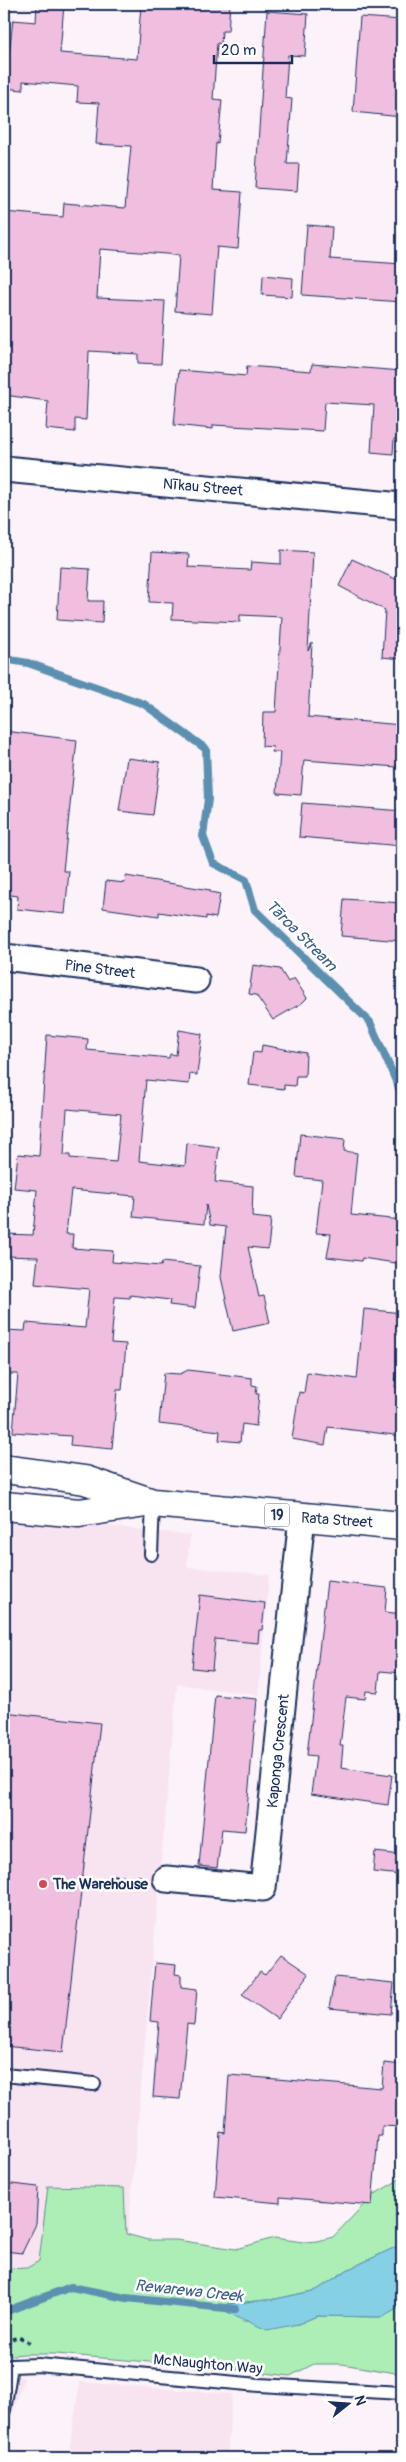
<svg xmlns="http://www.w3.org/2000/svg" width="406" height="2462" font-family="Pangolin,sans-serif">
	<style>
		.built { fill: #f8e3f1 }
		.green { fill: #aceeb6; stroke: #648e8a }
		.water { fill: #86d0e6; stroke: #5b90b0 }
		.lines { fill: none; stroke-linecap: round; stroke-linejoin: round }
		.stream { stroke: #5b90b0; stroke-width: 8 }
		.building { fill: #f0bfdf; stroke: #1b2f5e; fill-rule: evenodd }
		.lane-casing { stroke: #1b2f5e; stroke-width: 16 }
		.street-casing { stroke: #1b2f5e; stroke-width: 29 }
		.primary-casing { stroke: #1b2f5e; stroke-width: 31 }
		.path { stroke: #1b2f5e; stroke-width: 3; stroke-dasharray: 4 4; stroke-linecap: butt }
		.lane { stroke: #fff; stroke-width: 12 }
		.street { stroke: #fff; stroke-width: 25 }
		.primary { stroke: #fff; stroke-width: 28 }
		.poi-dot { fill: #d1495b; stroke: #fff; stroke-width: 2 }
		.labels { text-anchor: middle; stroke-width: 5; stroke-linejoin: round; paint-order: stroke }
		.shield { fill: #fff; stroke: #5f6d8e; stroke-width: 1 }
		.shield-label { font-size: 14px; font-weight: bold; fill: #1b2f5e }
		.street-label { font-size: 15px; fill: #1b2f5e; stroke: #fff }
		.poi-label { font-size: 15px; font-weight: bold; fill: #1b2f5e; stroke: #fff; text-anchor: start }
		.water-label { font-size: 16px; font-style: italic; fill: #3b5f87; stroke: #fff }
	</style>
	<rect width="100%" height="100%" fill="#fcf2f9"/>
	<filter id="ink" filterUnits="userSpaceOnUse"><feTurbulence type="fractalNoise" baseFrequency=".02" numOctaves="2"/><feDisplacementMap in="SourceGraphic" scale="10" xChannelSelector="R" yChannelSelector="G"/><feConvolveMatrix kernelMatrix="1 2 1 2 8 2 1 2 1" color-interpolation-filters="sRGB"/></filter>
	<g filter="url(#ink)">
		<path class="built" d="M4 1515 190 1535 187 1567 269 1575 258 1695 177 1684 128 2232 85 2264 4 2287Z
			M4 2373 24 2378 4 2441Z
			M80 2382 232 2394 227 2458H68Z"/>
		<path class="green" d="M402 2174V2244L347 2270 317 2290 276 2299 227 2304V2311L243 2321 298 2324 317 2316 382 2317 402 2306V2374L342 2364H314L290 2376 231 2369 56 2354H24L4 2356V2269L27 2268 39 2261 48 2186 124 2188 126 2234 148 2240H176L236 2249 274 2238 303 2242 318 2241 333 2237 373 2195 397 2181Z"/>
		<path class="water" d="M402 2244V2306L383 2317 317 2316 298 2324 267 2330 227 2312V2304L276 2299 317 2290 347 2270Z"/>
		<g class="lines">
			<path class="stream" d="M4 659 28 663 144 704 206 749 208 799 203 836 213 863 246 880 255 910 370 1022 402 1095
				M4 2312 71 2287 126 2298 235 2309"/>
		</g>
		<path class="building" d="M37 4H64L60 53 137 59 141 4H230L228 31H222L221 44 217 43 213 99 222 100 218 144 216 143 213 190 242 192 238 249 217 247 212 314 175 311 179 255 100 249 97 298 165 301 161 364 138 363V354L89 351 86 420 75 419V432L46 429 48 401 4 395V212L63 217 64 203 125 208 131 146 96 144 99 103 77 102 78 86 23 81V90L4 88V54H9L13 20 36 22Z
			M267 11 308 14 305 56 288 55 285 98 292 99 287 164H299L297 191 255 188Z
			M360 17 402 20V117L353 112Z
			M307 225 332 227 330 259 402 264V302L302 295Z
			M263 275 293 278 292 297 262 295Z
			M312 364 402 371V440L394 439 393 454 371 452 374 405 325 402 323 431 213 425V429L174 425 179 370 246 376 247 366 311 371Z
			M281 550 313 552 308 651 312 643 308 717 402 725V764H397V767L304 760 301 795 277 793 280 752H272L273 747 262 746 263 712H276L282 617 240 615V622L172 619 173 603 149 602 152 552 189 554 188 567 250 570 251 562 281 564Z
			M352 559 402 582V659L382 657 385 610 339 586Z
			M60 567 90 569 88 601H103L102 623 57 620Z
			M4 731 77 740 63 871H69L65 914 17 909 18 896 4 894Z
			M127 758 160 762 153 815 119 811Z
			M302 803 402 811V846L299 837Z
			M126 876 210 890V892L220 894 216 918 206 916V919L159 912V916L103 908 106 881 125 883Z
			M344 899 402 903V941L341 936Z
			M253 965 280 969 288 982 294 978 307 998 302 1003 273 1020 256 995 249 994Z
			M179 1030 202 1034 197 1075 190 1074 189 1084 146 1080 139 1161 185 1166 187 1143 219 1147 215 1182 253 1186 252 1217 271 1219 268 1249 248 1247 259 1297 264 1296 270 1323 233 1331 221 1277 226 1227 210 1225 206 1205 204 1224 133 1217 135 1196 71 1190 66 1234H73L72 1248 113 1251 112 1262 161 1266 162 1262 200 1266 195 1308 169 1305 170 1300 130 1295V1298L115 1297 111 1343 126 1344 122 1390H117L112 1449 70 1445 71 1436 13 1432 18 1374H4V1330L25 1331 26 1323 85 1328 89 1289 35 1284 38 1257 4 1256V1234L33 1235 37 1190 14 1188 18 1154 39 1156 47 1035 88 1039 87 1050 169 1058 170 1054 176 1055ZM67 1109 121 1114 116 1162 70 1158V1155H64Z
			M262 1045 306 1053 305 1076H296L295 1086 284 1085V1089L249 1085 253 1052 261 1053Z
			M300 1134 345 1139 344 1151 357 1153 351 1215 402 1220V1264L362 1258 361 1261 327 1257 331 1234 316 1233 322 1180 296 1177Z
			M364 1309 402 1313 395 1387 402 1388V1436L328 1427 325 1445 292 1439 299 1392 304 1393 307 1372 357 1379Z
			M188 1370 252 1378V1385L257 1386 256 1394H259L256 1426 242 1424 240 1442 219 1440 220 1431 159 1424 164 1373 180 1374Z
			M327 1581 387 1588 385 1612 402 1614V1673L380 1671 378 1692 366 1691 365 1699 346 1697 340 1746H343L341 1768 392 1775 388 1805 311 1794 316 1756 307 1755Z
			M200 1595 265 1603 262 1630H259L258 1643 215 1639 212 1670 192 1668Z
			M215 1695 257 1699 245 1831 222 1829 217 1868 199 1866Z
			M4 1712 100 1723 63 2052 4 2046Z
			M375 1852 402 1855V1875L373 1872Z
			M281 1955 309 1974 277 2019 242 1995 260 1972 265 1975Z
			M155 1963 176 1965 175 1974 181 1975V1987L197 1989 194 2025 187 2024 180 2099 153 2097 159 2022 150 2021Z
			M335 1977 394 1983 391 2014 329 2008Z
			M384 2063 402 2065V2127L382 2126V2136H378L372 2205 280 2197V2203L215 2197 220 2132 225 2133 229 2075 382 2088Z
			M4 2183 38 2187 36 2224 22 2253 4 2251Z"/>
		<g class="lines">
			<g class="lane-casing">
				<path id="lane" d="M151 1554 153 1503
					M4 2075 94 2084
					M4 2369 11 2366 38 2365 259 2385 402 2393
					M4 2410 11 2366"/>
			</g>
			<g class="street-casing">
				<path id="street" d="M4 469 402 506
					M4 957 196 980
					M166 1879 263 1888 302 1517"/>
			</g>
			<g class="primary-casing">
				<path id="primary" d="M4 1469 85 1480 153 1503 402 1526
					M4 1506 79 1513 146 1503"/>
			</g>
			<path class="path" d="M113 1876 141 1877
				M4 2341 19 2337 33 2345"/>
			<use href="#lane" class="lane"/>
			<use href="#street" class="street"/>
			<use href="#primary" class="primary"/>
		</g>
	</g>
	<circle class="poi-dot" cx="43" cy="1884" r="5"/>
	<g class="labels">
		<rect class="shield" x="264.5" y="1503.5" width="25" height="23" rx="4"/>
		<g class="shield-label">
			<text x="277" y="1520">19</text>
		</g>
		<g class="street-label">
			<text transform="translate(203 487) rotate(5)" y="5">Nīkau Street</text>
			<text transform="translate(100 969) rotate(7)" y="5">Pine Street</text>
			<text transform="translate(337 1520) rotate(4)" y="5">Rata Street</text>
			<text transform="translate(278 1751) rotate(-84)" y="5">Kaponga Crescent</text>
			<text transform="translate(208 2364) rotate(5)" y="5">McNaughton Way</text>
		</g>
		<g class="poi-label">
			<text x="53" y="1889">The Warehouse</text>
		</g>
		<g class="water-label">
			<text transform="translate(302 935) rotate(45)" y="6">Tāroa Stream</text>
			<text transform="translate(189 2290) rotate(6)" y="6">Rewarewa Creek</text>
		</g>
	</g>
	<rect width="406" height="2462" fill="none" stroke="#fff" stroke-width="20"/>
	<rect x="10" y="10" width="386" height="2442" fill="none" stroke="#1b2f5e" stroke-width="2" filter="url(#ink)"/>
	<g transform="translate(348 2404) rotate(73)" stroke="#ffffff" stroke-width="4" paint-order="stroke">
	<path d="M0-4L9 19L0 12L-9 19Z" fill="#1b2f5e"/>
	<text y="-8" font-size="14" font-weight="bold" text-anchor="middle" fill="#1b2f5e">N</text>
	</g>
	<path d="M214 55v8h78v-8" fill="none" stroke="#1b2f5e" stroke-width="2.5"/>
	<text x="221" y="55" font-size="15" fill="#1b2f5e" stroke="#ffffff" stroke-width="4" paint-order="stroke">20 m</text>
</svg>
